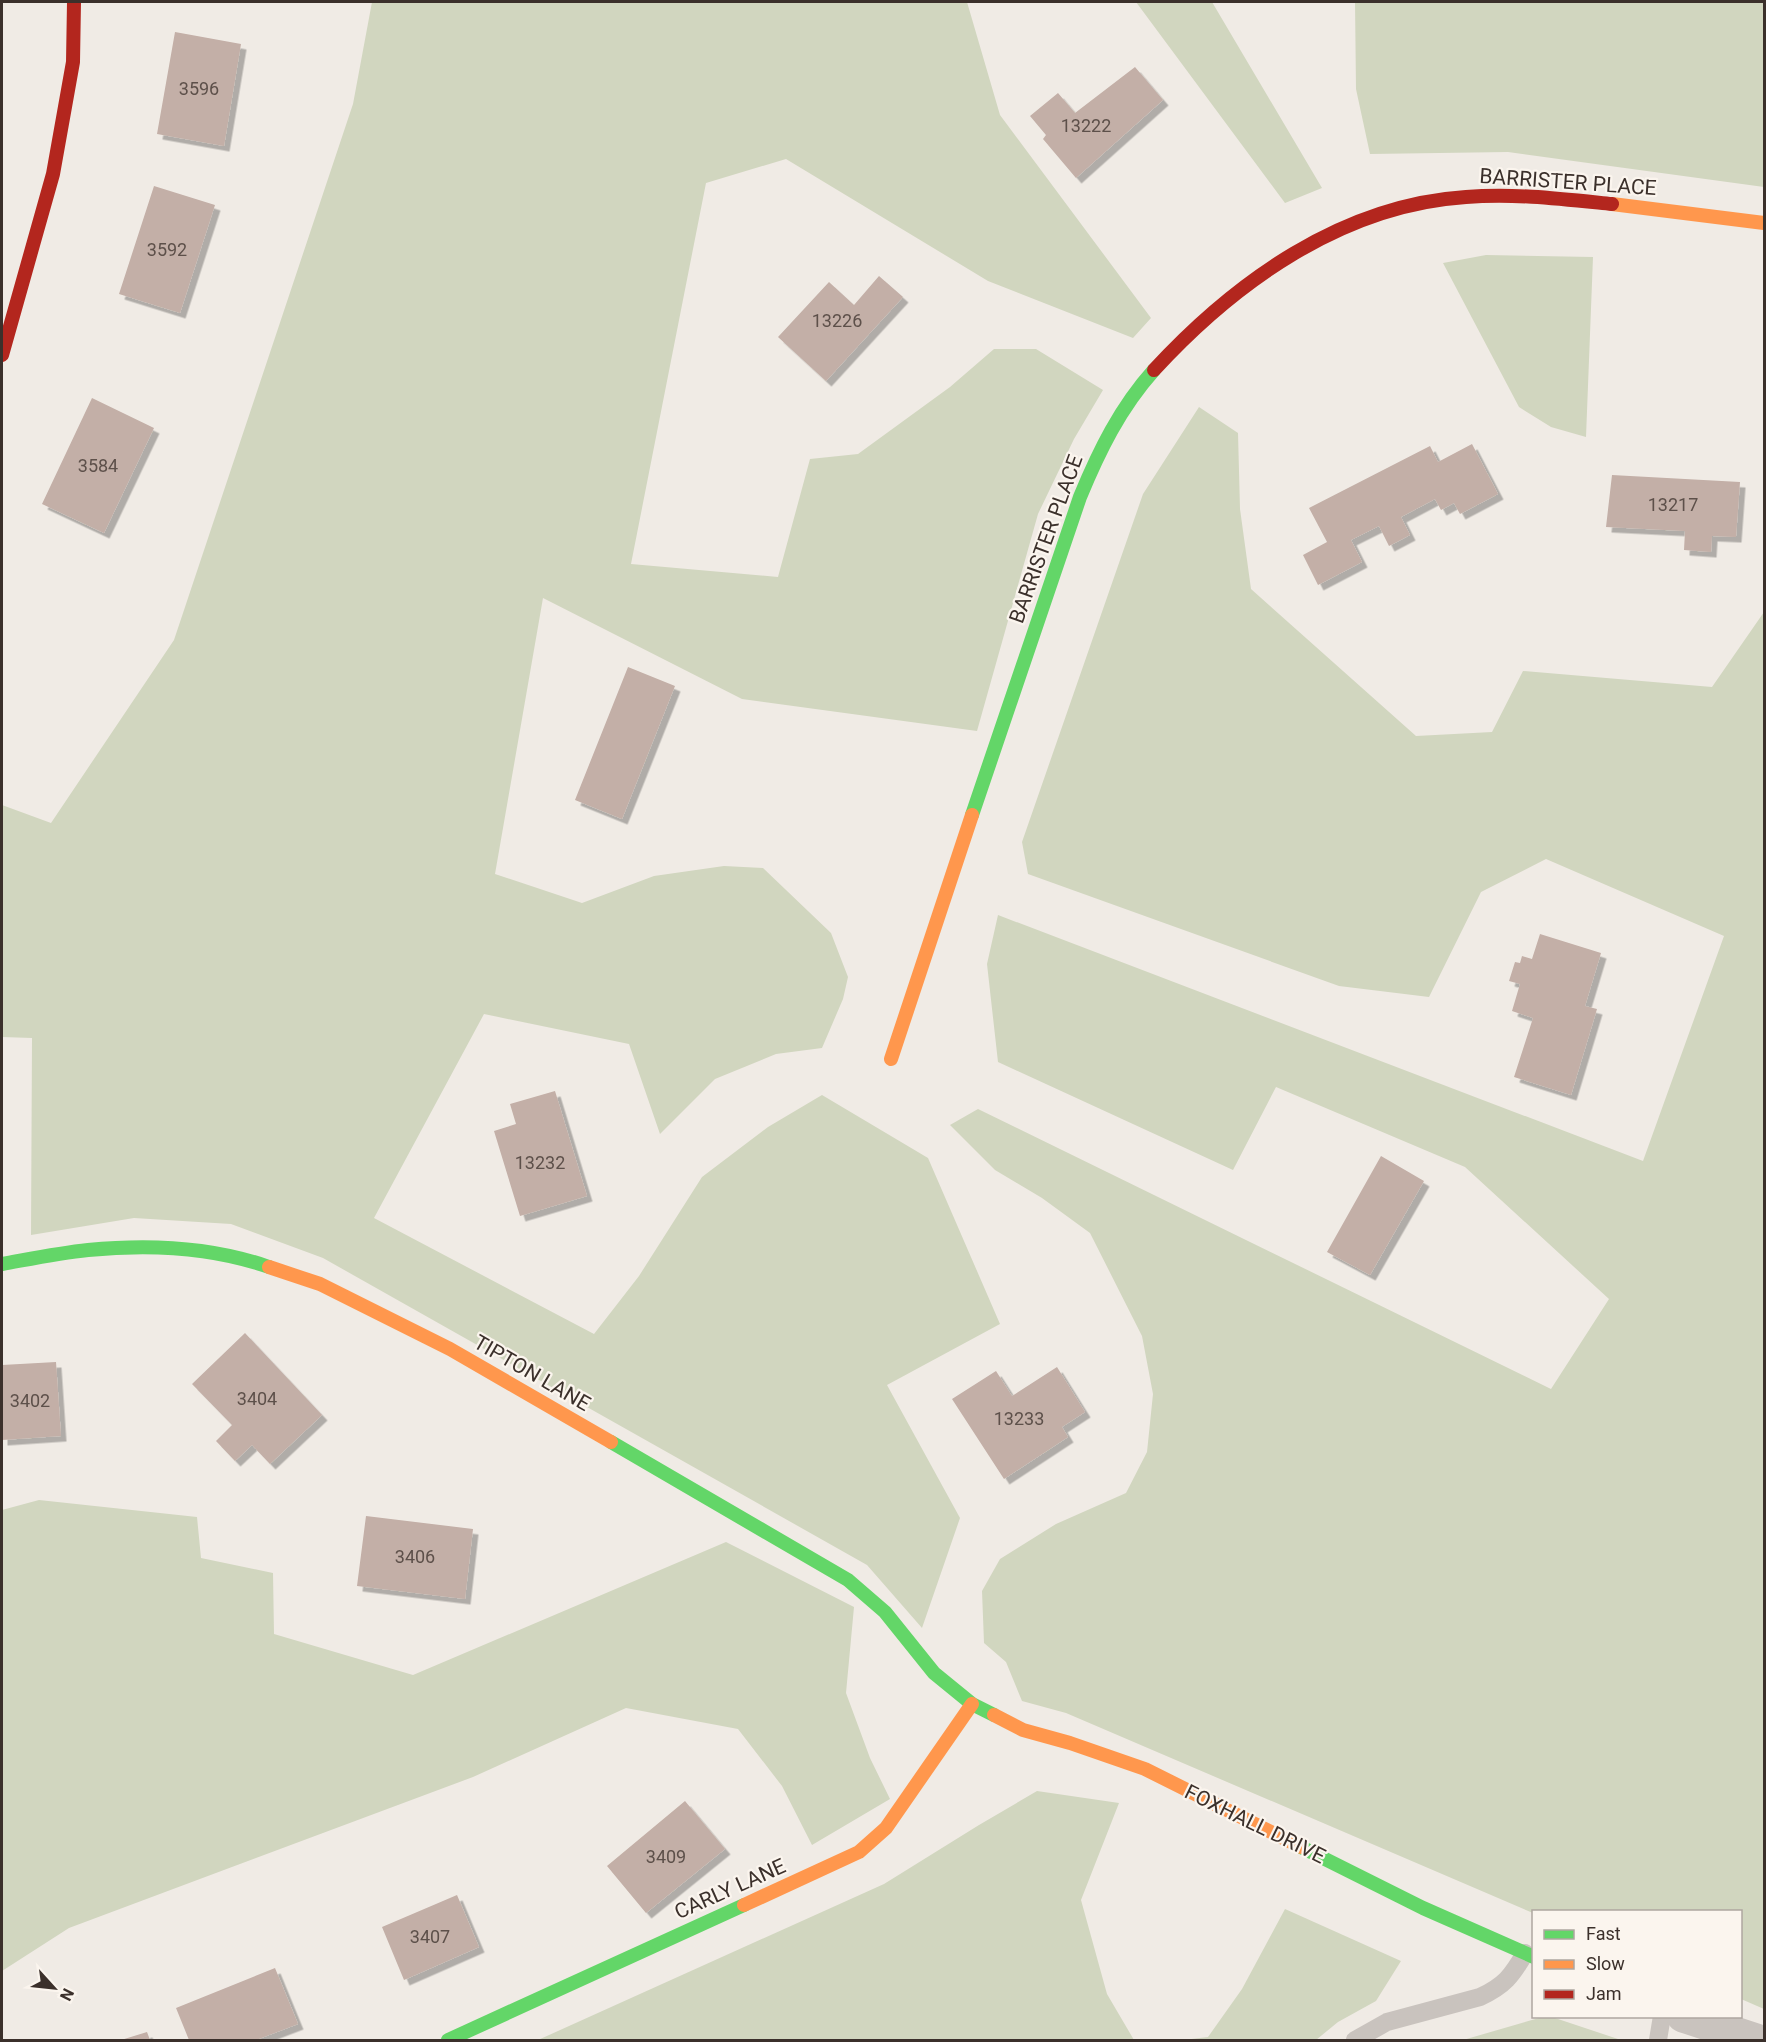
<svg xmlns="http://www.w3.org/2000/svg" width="1766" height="2042" font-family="Roboto,sans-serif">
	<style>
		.green { fill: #d1d6bf }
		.building { fill: #c3afa7; filter: url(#shadow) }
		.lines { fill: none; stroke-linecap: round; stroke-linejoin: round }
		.lane { stroke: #c9c3be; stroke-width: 18 }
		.street { stroke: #c9c3be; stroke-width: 33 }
		.fast { stroke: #63d668; stroke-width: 14 }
		.slow { stroke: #ff974d; stroke-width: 14 }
		.jam { stroke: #b3261e; stroke-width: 14 }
		.labels { text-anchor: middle; stroke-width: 4.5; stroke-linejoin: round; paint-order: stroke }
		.number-label { font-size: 18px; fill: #5d504a }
		.street-label { font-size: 21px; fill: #3b302b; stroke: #fbf5ee }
	</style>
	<defs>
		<filter id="shadow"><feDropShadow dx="5.5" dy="5.5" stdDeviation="0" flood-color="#0004"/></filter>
	</defs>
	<rect width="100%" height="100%" fill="#f0ebe5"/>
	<path class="green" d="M372 2H967L1000 115 1151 318 1133 338 988 281 786 159 706 183 631 564 778 577 810 459 858 454 950 387 994 349H1036L1103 390 1074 439 1038 514 977 731 742 699 543 598 495 874 582 903 654 876 724 866 763 868 831 933 848 977 843 999 822 1048 776 1054 715 1079 660 1134 629 1044 484 1014 374 1218 594 1334 639 1276 702 1177 768 1127 822 1095 928 1158 1000 1324 887 1385 960 1518 922 1628 867 1565 323 1258 231 1224 134 1218 31 1235 32 1038 2 1037V805L51 823 174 640 353 104Z
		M1136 2H1212L1322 188 1285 203Z
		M1355 2H1764V187L1508 152 1370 154 1356 89Z
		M1486 255 1593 257 1586 437 1551 427 1519 407 1443 263Z
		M1199 407 1238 433 1240 509 1251 589 1416 736 1492 732 1523 671 1712 687 1764 612V2009L1741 1999 1740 1912 1533 1913 1066 1713 1022 1701 1006 1662 984 1643 982 1591 1000 1559 1056 1524 1126 1493 1147 1452 1153 1394 1142 1336 1090 1233 1042 1198 995 1170 950 1125 978 1109 1551 1389 1609 1299 1465 1167 1276 1087 1233 1170 998 1062 987 964 998 915 1643 1161 1724 936 1546 859 1481 892 1429 997 1339 986 1028 874 1022 842 1143 494Z
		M39 1500 197 1517 201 1558 273 1573 274 1634 413 1675 726 1542 854 1607 846 1693 870 1758 890 1799 812 1845 782 1786 738 1729 626 1708 473 1777 69 1928 2 1971V1510Z
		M1037 1791 1119 1803 1081 1900 1107 1994 1134 2040H538L884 1884 979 1825Z
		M1285 1909 1401 1961 1376 2001 1338 2022 1316 2040H1183L1208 2037 1242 1989Z
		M1546 2016 1552 2017 1621 2040H1463Z"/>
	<path class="building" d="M175 32 241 44 224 146 157 134Z
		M1135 67 1163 100 1076 178 1043 139 1046 135 1030 116 1058 93 1075 113Z
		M154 186 215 205 180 313 119 294Z
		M879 276 903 297 826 381 778 337 829 282 854 305Z
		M92 398 154 428 104 533 42 504Z
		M1472 444 1498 494 1460 514 1454 503 1441 510 1435 499 1401 517 1410 535 1389 546 1379 526 1351 540 1362 562 1318 585 1303 555 1327 542 1309 508 1430 446 1438 462Z
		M1612 475 1740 482 1736 537 1712 536 1711 552 1684 550 1685 531 1606 527Z
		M628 667 675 686 622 819 575 800Z
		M1540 934 1601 953 1585 1006 1597 1009 1571 1095 1514 1077 1533 1018 1512 1011 1520 984 1509 981 1515 962 1520 963 1522 956 1532 959Z
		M555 1091 587 1196 520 1216 494 1131 516 1124 510 1104Z
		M1381 1156 1424 1181 1370 1275 1327 1252Z
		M245 1333 322 1415 270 1464 252 1445 235 1461 216 1441 232 1425 192 1384Z
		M56 1362 61 1436 2 1440V1365Z
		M1057 1367 1085 1412 1062 1427 1068 1437 1004 1479 952 1399 996 1371 1012 1396Z
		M366 1516 473 1529 465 1599 357 1586Z
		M685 1801 725 1849 646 1913 607 1866Z
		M457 1895 479 1947 404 1980 382 1927Z
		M275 1968 298 2024 256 2040H189L176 2008Z
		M147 2032 150 2040H121Z"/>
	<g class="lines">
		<path class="lane" d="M1355 2040 1387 2022 1480 1997C1504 1986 1512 1976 1525 1953
			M1658 2040 1662 2016"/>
		<path class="street" d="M1683 2016 1756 2040"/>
		<path class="fast" d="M972 815 1080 497C1099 451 1120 408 1154 370
			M2 1264C30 1259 59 1253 88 1250 148 1244 212 1247 269 1267
			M611 1442 848 1580 885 1612 934 1673 972 1704 994 1715
			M1301 1847 1423 1908 1534 1957
			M448 2040 744 1905"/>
		<path class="slow" d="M1612 204 1764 223
			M891 1059 972 815
			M269 1267 320 1284 450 1349 611 1442
			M994 1715 1023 1730 1070 1743 1145 1769 1301 1847
			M744 1905 859 1852 886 1828 972 1704"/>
		<path class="jam" d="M2 355 53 174 73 62 74 2
			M1154 370C1235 282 1342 205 1466 197 1514 193 1563 199 1612 204"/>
	</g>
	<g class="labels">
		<g class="number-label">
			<text x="199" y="95">3596</text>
			<text x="1086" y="132">13222</text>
			<text x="167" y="256">3592</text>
			<text x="837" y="327">13226</text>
			<text x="98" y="472">3584</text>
			<text x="1673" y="511">13217</text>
			<text x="540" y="1169">13232</text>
			<text x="257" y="1405">3404</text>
			<text x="30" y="1407">3402</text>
			<text x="1019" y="1425">13233</text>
			<text x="415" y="1563">3406</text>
			<text x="666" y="1863">3409</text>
			<text x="430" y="1943">3407</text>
		</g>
		<g class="street-label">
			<text transform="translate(1568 182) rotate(4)" y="7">BARRISTER PLACE</text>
			<text transform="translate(1046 539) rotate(-70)" y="7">BARRISTER PLACE</text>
			<text transform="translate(532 1373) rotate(30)" y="7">TIPTON LANE</text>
			<text transform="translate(1255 1824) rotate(26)" y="7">FOXHALL DRIVE</text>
			<text transform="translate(730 1889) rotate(-24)" y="7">CARLY LANE</text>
		</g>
	</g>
	<rect width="1766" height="2042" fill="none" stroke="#3b302b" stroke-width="6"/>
	<rect x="1532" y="1910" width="210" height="108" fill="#fbf5ee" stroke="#aea6a0" stroke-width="1.5"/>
	<rect x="1544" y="1930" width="30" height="9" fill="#63d668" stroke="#aea6a0" stroke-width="1.5"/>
	<text x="1586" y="1940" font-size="18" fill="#3b302b">Fast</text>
	<rect x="1544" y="1960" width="30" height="9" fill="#ff974d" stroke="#aea6a0" stroke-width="1.5"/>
	<text x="1586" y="1970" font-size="18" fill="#3b302b">Slow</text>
	<rect x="1544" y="1990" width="30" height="9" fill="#b3261e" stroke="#aea6a0" stroke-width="1.5"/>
	<text x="1586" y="2000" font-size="18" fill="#3b302b">Jam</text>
	<g transform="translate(54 1988) rotate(117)" stroke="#fbf5ee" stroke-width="4.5" paint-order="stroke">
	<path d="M0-4.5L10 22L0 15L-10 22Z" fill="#3b302b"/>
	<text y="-9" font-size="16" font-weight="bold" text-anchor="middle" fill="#3b302b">N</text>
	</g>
</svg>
